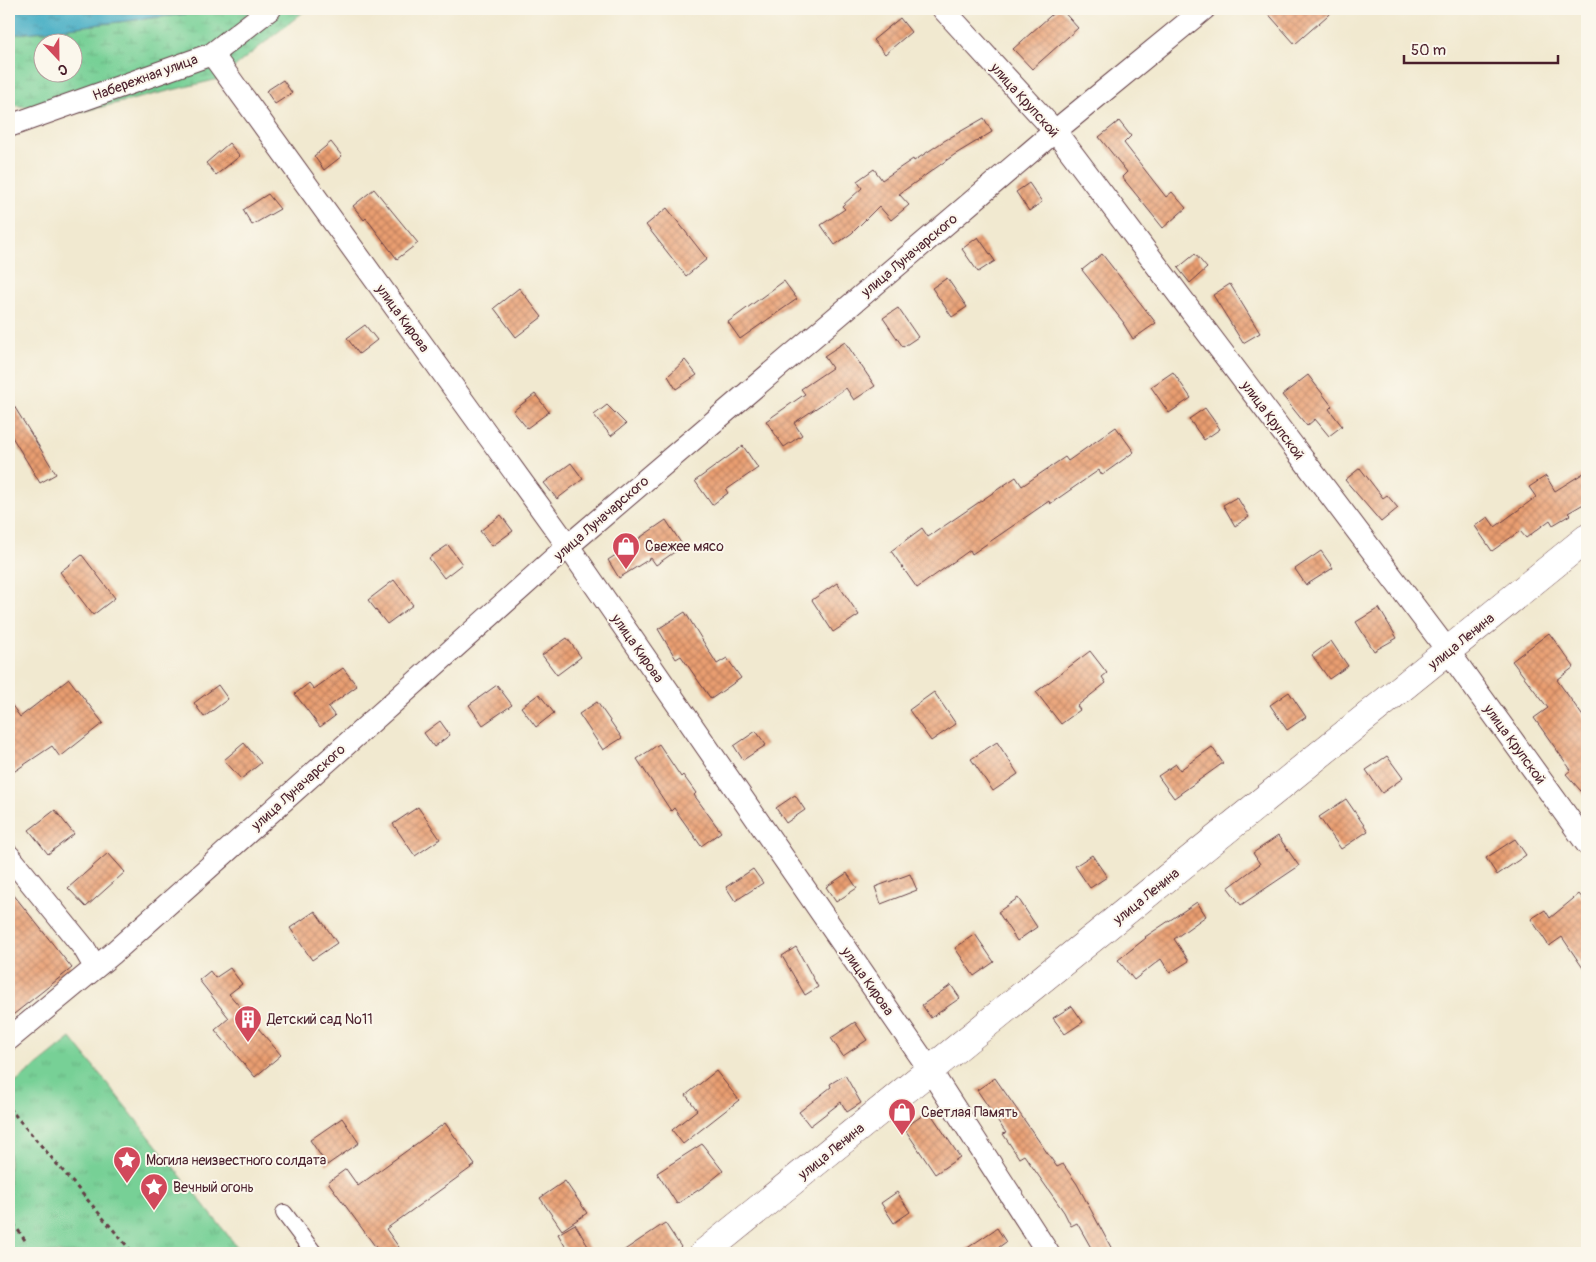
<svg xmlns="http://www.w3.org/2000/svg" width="1596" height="1262" font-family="Pangolin,sans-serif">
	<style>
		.wetland { fill: url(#wetland-marsh); stroke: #607860; fill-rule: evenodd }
		.park { fill: url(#park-tufts); stroke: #607860 }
		.water { fill: url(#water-ripples); stroke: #476678 }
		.building { fill: url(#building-cross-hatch) }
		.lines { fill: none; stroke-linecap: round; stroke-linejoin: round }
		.pedestrian-casing { stroke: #633d44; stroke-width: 18 }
		.minor-casing { stroke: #633d44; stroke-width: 24 }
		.tertiary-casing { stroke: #633d44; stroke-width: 29 }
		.path { stroke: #633d44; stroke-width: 3; stroke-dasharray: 4 4; stroke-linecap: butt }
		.pedestrian { stroke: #fff; stroke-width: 16 }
		.minor { stroke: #fff; stroke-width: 22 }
		.tertiary { stroke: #fff; stroke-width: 28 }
		.labels { text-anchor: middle; stroke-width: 4; stroke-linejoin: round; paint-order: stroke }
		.street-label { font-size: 14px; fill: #4a1f2b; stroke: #fbf7ec }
		.poi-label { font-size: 14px; fill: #4a1f2b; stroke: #fbf7ec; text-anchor: start }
	</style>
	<defs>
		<pattern id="wetland-marsh" width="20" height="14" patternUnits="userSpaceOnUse" patternTransform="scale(1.25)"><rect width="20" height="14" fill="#77d096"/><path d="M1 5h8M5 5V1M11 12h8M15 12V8" fill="none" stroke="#68b281"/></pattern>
		<pattern id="park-tufts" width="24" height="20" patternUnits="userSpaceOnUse" patternTransform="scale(1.25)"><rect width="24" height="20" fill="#77d096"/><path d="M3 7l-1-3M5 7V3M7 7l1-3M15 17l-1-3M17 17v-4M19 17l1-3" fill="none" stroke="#68b281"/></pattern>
		<pattern id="water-ripples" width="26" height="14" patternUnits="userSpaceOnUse" patternTransform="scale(1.25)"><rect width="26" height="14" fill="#44adc4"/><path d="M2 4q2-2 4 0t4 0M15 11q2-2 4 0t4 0" fill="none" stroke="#3b8c9f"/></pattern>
		<pattern id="building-cross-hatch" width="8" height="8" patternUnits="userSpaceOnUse" patternTransform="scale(1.25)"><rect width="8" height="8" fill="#e99e71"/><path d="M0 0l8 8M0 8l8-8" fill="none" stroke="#bf805d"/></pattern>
	</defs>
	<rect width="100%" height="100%" fill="#fbf7ec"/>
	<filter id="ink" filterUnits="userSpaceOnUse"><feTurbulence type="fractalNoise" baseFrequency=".02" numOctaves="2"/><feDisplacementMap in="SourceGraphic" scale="10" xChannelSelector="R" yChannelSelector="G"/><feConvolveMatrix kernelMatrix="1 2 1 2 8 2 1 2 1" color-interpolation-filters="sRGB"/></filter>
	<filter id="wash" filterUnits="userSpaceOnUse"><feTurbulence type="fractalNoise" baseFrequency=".0096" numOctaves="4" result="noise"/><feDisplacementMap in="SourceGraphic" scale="20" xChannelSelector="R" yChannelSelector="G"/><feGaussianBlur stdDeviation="1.12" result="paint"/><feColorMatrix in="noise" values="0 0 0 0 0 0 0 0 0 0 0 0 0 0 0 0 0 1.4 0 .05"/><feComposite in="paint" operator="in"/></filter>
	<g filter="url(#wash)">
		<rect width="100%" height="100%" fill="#f1e9d0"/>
		<path class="wetland" d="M228 9H307L239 63 223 78 80 112 9 105V35ZM42 42H72V72H42Z"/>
		<path class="park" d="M71 1038 242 1253H9V1088Z"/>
		<path class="water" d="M9 9H228L9 35Z"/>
		<g id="blocks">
			<path class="building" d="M1058 9H1061L1078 28 1032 69 1013 49Z
				M1264 9H1335L1295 44Z
				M900 18 911 32 885 54 873 40Z
				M283 80 292 93 275 104 266 91Z
				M984 118 992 132 954 155 899 194 909 205 891 220 879 206 852 233 835 245 821 225 845 209 842 206 862 188 857 181 874 169 882 180 913 159 914 161 944 141Z
				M1119 121 1131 136 1124 143 1166 197 1172 192 1186 208 1163 228 1122 177 1127 172 1099 137Z
				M331 142 342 156 324 170 314 156Z
				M229 143 240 156 216 175 206 163Z
				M1029 183 1042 202 1029 211 1016 192Z
				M374 189 418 243 397 259 366 218 364 220 353 206Z
				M268 194 280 209 252 225 243 210Z
				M667 208 707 259 686 276 646 225Z
				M978 237 995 261 978 272 962 249Z
				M1102 254 1156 323 1133 339 1123 323H1124L1082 270Z
				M1195 254 1207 268 1190 283 1178 268Z
				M947 278 967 307 952 317 932 288Z
				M784 281 797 299 740 339 728 322Z
				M1230 284 1260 333 1243 343 1213 295Z
				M519 288 542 317 516 337 494 308Z
				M898 308 918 337 903 347 883 318Z
				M365 325 377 340 359 354 347 338Z
				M845 342 875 386 854 400 846 388 794 423 802 435 784 447 766 421 805 394 801 389 832 368 824 356Z
				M685 360 697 375 676 389 668 376Z
				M1173 372 1191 398 1169 413 1151 387Z
				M1308 375 1332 406 1329 409 1342 426 1329 436 1315 419 1307 426 1282 395Z
				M535 394 549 412 527 428 513 411Z
				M9 398 56 474 40 483 9 432Z
				M607 405 626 424 611 436 594 415Z
				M1205 408 1220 429 1204 440 1189 419Z
				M1116 427 1134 452 1102 475 1099 470 1050 504 1049 501 972 554 970 550 917 588 891 551 922 528 928 537 1016 477 1022 486 1065 457 1068 461Z
				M743 446 758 468 726 490 728 493 712 505 695 481Z
				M571 463 583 479 557 499 544 483Z
				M1360 468 1383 498 1387 495 1398 508 1381 522 1345 480Z
				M1587 471V502L1568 513 1570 515 1553 525 1550 520 1526 538 1520 531 1492 551 1475 526 1488 517 1495 527 1536 497 1529 487 1546 476 1555 491Z
				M1237 497 1249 517 1235 526 1223 505Z
				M501 515 513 531 492 546 480 531Z
				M666 520 683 546 656 565 651 558 619 578 608 560 639 540 638 539Z
				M448 545 462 564 444 578 429 558Z
				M1321 551 1333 568 1306 585 1295 569Z
				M82 555 115 598 93 615 60 572Z
				M394 580 413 605 387 624 368 600Z
				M837 583 859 615 833 632 812 600Z
				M1379 608 1397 638 1374 651 1356 622Z
				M685 612 717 664 727 658 741 678 711 699 681 656 676 659 658 629Z
				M1549 633 1574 667 1557 680 1587 722V798L1566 774 1571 770 1534 718 1548 708 1512 661Z
				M567 638 581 657 557 675 542 655Z
				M1331 641 1348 666 1329 679 1312 655Z
				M1090 651 1107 673 1102 677 1106 683 1077 706 1080 710 1061 724 1036 692Z
				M343 668 357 686 328 707 335 716 320 727 295 694 309 683 314 689Z
				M69 679 103 723 60 757 52 746 9 775V701L20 717Z
				M218 685 228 699 204 717 194 703Z
				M497 685 512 705 483 725 469 705Z
				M934 692 956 724 931 741 909 710Z
				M1289 692 1306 717 1287 730 1270 705Z
				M539 694 554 713 536 727 521 707Z
				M597 702 622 738 603 750 579 714Z
				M440 721 450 735 434 747 424 733Z
				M756 731 766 745 743 760 734 746Z
				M997 742 1018 774 993 791 971 759Z
				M244 743 261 763 241 779 224 760Z
				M659 744 681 777 683 775 696 793 694 795 721 832 701 846 674 808 671 811 637 759Z
				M1212 747 1223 763 1174 798 1158 776 1176 764 1180 770Z
				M1387 756 1403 778 1382 793 1366 770Z
				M795 795 805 810 786 823 776 808Z
				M1346 799 1368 831 1341 849 1319 817Z
				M418 807 440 839 415 856 393 824Z
				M55 810 74 834 48 854 29 830Z
				M1278 836 1299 866 1241 905 1228 888 1260 864 1253 853Z
				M1515 839 1526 855 1497 875 1486 858Z
				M108 853 125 872 86 907 68 888Z
				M1092 855 1107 877 1090 888 1075 866Z
				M753 869 763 883 735 901 726 887Z
				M847 873 857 888 836 902 826 887Z
				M910 874 917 890 881 904 875 887Z
				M9 889 72 968 9 1018Z
				M1579 894 1587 904V974L1562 937 1549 946 1531 919 1545 910 1550 918Z
				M1018 898 1037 927 1017 941 998 912Z
				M1197 902 1206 916 1174 939 1189 961 1170 973 1161 959 1134 980 1118 960 1146 938 1145 937Z
				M315 911 337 943 312 960 290 928Z
				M975 934 994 962 974 976 955 948Z
				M796 947 818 987 805 995 782 956Z
				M230 968 242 984 229 994 281 1055 255 1077 215 1030 229 1018 199 980 210 971 215 978Z
				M951 985 960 998 931 1018 922 1005Z
				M1072 1006 1083 1022 1065 1034 1053 1018Z
				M855 1022 867 1040 843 1056 831 1038Z
				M716 1071 739 1100 683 1144 672 1130 697 1110 686 1095Z
				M845 1075 861 1103 847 1112 841 1102 810 1126 799 1112 831 1087 830 1084Z
				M995 1078 1057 1167 1063 1164 1077 1184 1114 1253H1094L1077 1223 1071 1226 1064 1212 1024 1155 1019 1158 1003 1134 1006 1133 977 1090Z
				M929 1111 960 1157 935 1174 904 1128Z
				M342 1118 359 1143 327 1165 310 1140Z
				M445 1123 475 1165 386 1229 403 1253H380L328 1182 346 1169 358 1186Z
				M702 1144 723 1171 706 1185 677 1204 657 1173Z
				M565 1181 587 1213 562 1230 540 1198Z
				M897 1192 910 1212 894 1223 881 1203Z
				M665 1223 681 1247 673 1253H620Z
				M575 1224 589 1248 580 1253H569L558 1234Z
				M997 1228 1006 1242 991 1253H960Z"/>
		</g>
	</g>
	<g filter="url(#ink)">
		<use href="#blocks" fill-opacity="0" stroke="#633d44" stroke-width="1"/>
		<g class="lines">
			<g class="pedestrian-casing">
				<path id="pedestrian" d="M284 1213 314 1253"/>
			</g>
			<g class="minor-casing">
				<path id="minor" d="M943 9 1055 131 1448 651 1587 844
					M212 54 568 546 930 1070 1048 1253
					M9 126 212 54 270 9
					M9 856 84 948 95 967
					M9 1039 112 954 568 546 1055 131 1204 9"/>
			</g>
			<g class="tertiary-casing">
				<path id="tertiary" d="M704 1253 1587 538"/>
			</g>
			<path class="path" d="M9 1108 133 1253
				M9 1217 27 1243"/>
			<use href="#pedestrian" class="pedestrian"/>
			<use href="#minor" class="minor"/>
			<use href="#tertiary" class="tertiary"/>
		</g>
	</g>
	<defs>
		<g id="shop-pin" transform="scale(1.4375)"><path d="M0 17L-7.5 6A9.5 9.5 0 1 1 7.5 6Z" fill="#d1495b" stroke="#fbf7ec"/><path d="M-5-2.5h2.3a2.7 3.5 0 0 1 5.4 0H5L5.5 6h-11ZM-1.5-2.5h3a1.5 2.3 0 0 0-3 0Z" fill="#fff"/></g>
		<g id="building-pin" transform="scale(1.4375)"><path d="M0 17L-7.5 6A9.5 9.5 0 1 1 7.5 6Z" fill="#d1495b" stroke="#fbf7ec"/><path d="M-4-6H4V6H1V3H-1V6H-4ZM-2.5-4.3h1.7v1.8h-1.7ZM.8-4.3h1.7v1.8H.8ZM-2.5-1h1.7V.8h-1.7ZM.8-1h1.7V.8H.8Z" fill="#fff"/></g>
		<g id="sight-pin" transform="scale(1.4375)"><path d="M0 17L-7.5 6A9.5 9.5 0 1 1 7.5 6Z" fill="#d1495b" stroke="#fbf7ec"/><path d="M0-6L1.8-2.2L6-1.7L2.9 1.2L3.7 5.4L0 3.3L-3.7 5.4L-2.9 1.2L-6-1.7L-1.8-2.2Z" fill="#fff"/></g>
	</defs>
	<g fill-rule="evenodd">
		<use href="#shop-pin" x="626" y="546"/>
		<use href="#building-pin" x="248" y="1019"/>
		<use href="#shop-pin" x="902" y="1112"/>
		<use href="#sight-pin" x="127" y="1160"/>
		<use href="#sight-pin" x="154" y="1187"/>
	</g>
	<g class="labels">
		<g class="street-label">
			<text transform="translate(145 77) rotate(-20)" y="5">Набережная улица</text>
			<text transform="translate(1025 100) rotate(48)" y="5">улица Крупской</text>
			<text transform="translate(909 255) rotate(-40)" y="5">улица Луначарского</text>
			<text transform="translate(403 318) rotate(54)" y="5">улица Кирова</text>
			<text transform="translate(1273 420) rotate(53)" y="5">улица Крупской</text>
			<text transform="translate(601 518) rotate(-41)" y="5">улица Луначарского</text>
			<text transform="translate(1461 641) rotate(-39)" y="5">улица Ленина</text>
			<text transform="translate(638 648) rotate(55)" y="5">улица Кирова</text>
			<text transform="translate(1515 744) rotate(54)" y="5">улица Крупской</text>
			<text transform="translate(298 787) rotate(-42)" y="5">улица Луначарского</text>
			<text transform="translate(1146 896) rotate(-39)" y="5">улица Ленина</text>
			<text transform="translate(868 981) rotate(55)" y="5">улица Кирова</text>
			<text transform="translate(831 1151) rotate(-39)" y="5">улица Ленина</text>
		</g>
		<g class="poi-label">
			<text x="645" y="551">Свежее мясо</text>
			<text x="267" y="1024">Детский сад №11</text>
			<text x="921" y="1117">Светлая Память</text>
			<text x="146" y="1165">Могила неизвестного солдата</text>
			<text x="173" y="1192">Вечный огонь</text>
		</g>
	</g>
	<rect width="1596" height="1262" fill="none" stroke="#fbf7ec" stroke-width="30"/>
	<g transform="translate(58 58) rotate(158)"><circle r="24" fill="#fbf7ec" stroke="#b4a19f"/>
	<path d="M0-4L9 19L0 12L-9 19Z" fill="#d1495b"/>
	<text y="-8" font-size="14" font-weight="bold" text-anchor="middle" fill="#4a1f2b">С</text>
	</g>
	<path d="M1404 55v8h154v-8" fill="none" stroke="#4a1f2b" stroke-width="2.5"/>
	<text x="1411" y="55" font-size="15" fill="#4a1f2b" stroke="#fbf7ec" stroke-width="4" paint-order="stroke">50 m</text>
</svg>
